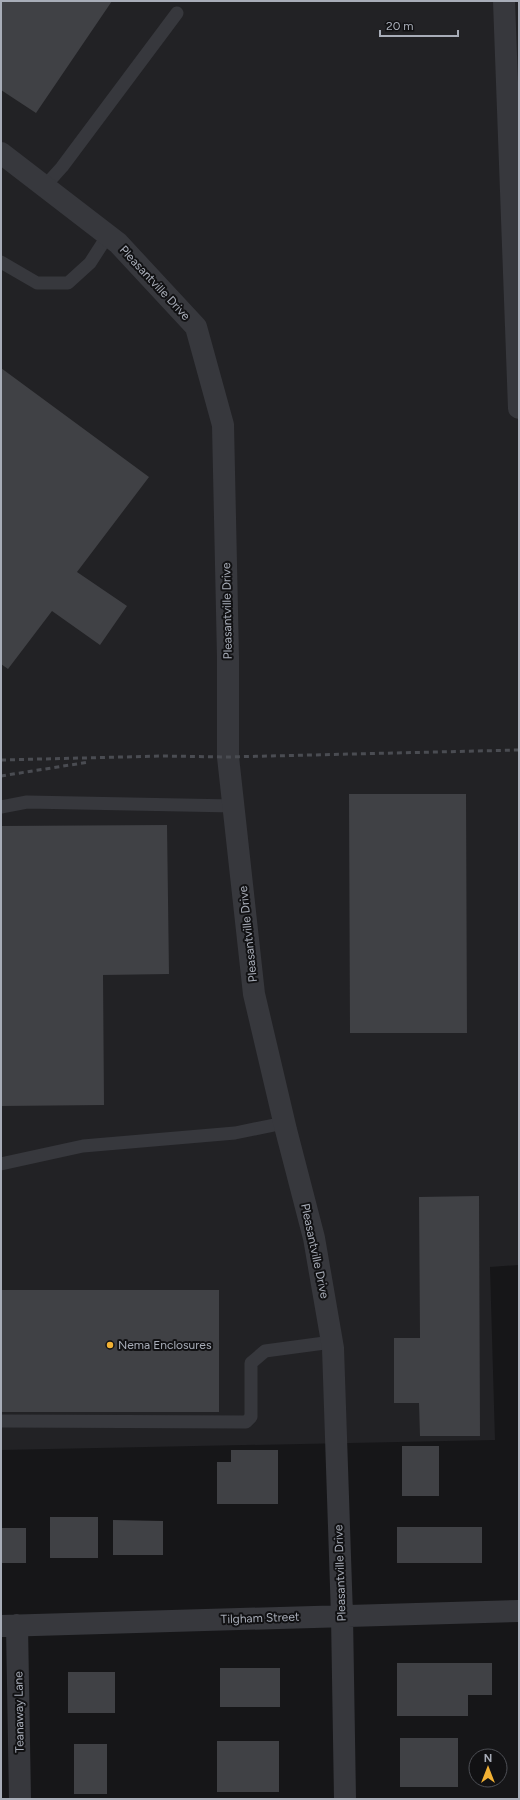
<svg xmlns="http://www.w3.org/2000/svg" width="520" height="1800" font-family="Figtree,sans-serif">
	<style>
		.built { fill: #222225 }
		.building { fill: #404145 }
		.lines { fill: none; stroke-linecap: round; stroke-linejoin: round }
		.lane { stroke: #37383d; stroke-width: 13 }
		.street { stroke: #37383d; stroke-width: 22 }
		.rail { stroke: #4a4c52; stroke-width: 3; stroke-dasharray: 5 4; stroke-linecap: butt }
		.poi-dot { fill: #f2b134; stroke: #111113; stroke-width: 1.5 }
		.labels { text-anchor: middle; stroke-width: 4; stroke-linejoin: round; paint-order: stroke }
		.street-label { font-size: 12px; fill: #a8adb8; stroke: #111113 }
		.poi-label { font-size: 12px; fill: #a8adb8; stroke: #111113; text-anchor: start }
	</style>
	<rect width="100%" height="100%" fill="#161618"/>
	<path class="built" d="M1 1H519V1265L490 1267 495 1440 1 1450Z"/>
	<path class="building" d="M1 1H112L36 113 1 90Z
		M1 368 149 477 77 572 127 606 100 645 52 611 8 669 1 664Z
		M349 794H466L467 1033H350Z
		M167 825 169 974 103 975 104 1105 1 1106V826Z
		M479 1196 480 1436H420L419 1403H394V1338H420L419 1197Z
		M1 1290H219V1412H1Z
		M402 1446H439V1496H402Z
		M231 1450H278V1504H217V1462H231Z
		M50 1517H98V1558H50Z
		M113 1520 163 1521V1555H113Z
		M397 1527H482V1563H397Z
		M1 1528H26V1563H1Z
		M397 1663H492V1695H468V1716H397Z
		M220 1668H280V1707H220Z
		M68 1672H115V1713H68Z
		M400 1738H458V1787H400Z
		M217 1741H279V1792H217Z
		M74 1744H107V1794H74Z"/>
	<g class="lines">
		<path class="lane" d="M45 186 62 167 177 13
			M1 262 37 283H68L90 263 108 235
			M1 807 27 802 234 806
			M1 1164 83 1146 235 1133 284 1123
			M1 1421 246 1422 251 1417V1363L265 1351 332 1342"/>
		<path class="street" d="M504 1 519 408
			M1 153 118 243 196 327 223 425 228 657V757L254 994 286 1130 314 1238 333 1348 342 1616 345 1799
			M17 1625 20 1799
			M1 1626 519 1611"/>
		<path class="rail" d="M1 760 163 756 228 757 519 750
			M1 776 89 762"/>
	</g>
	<circle class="poi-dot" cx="110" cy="1345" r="4"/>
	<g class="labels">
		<g class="street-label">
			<text transform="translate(155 283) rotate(47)" y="4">Pleasantville Drive</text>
			<text transform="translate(227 611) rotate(-91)" y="4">Pleasantville Drive</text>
			<text transform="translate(248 934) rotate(-96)" y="4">Pleasantville Drive</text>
			<text transform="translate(315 1251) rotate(78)" y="4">Pleasantville Drive</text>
			<text transform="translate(340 1573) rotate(-92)" y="4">Pleasantville Drive</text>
			<text transform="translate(260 1618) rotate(-2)" y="4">Tilgham Street</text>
			<text transform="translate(19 1712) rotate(-91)" y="4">Teanaway Lane</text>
		</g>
		<g class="poi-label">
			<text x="118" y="1349">Nema Enclosures</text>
		</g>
	</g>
	<rect width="520" height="1800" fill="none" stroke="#a8adb8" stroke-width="4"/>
	<g transform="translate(488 1768)"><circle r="19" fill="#111113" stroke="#4d4f55"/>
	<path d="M0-3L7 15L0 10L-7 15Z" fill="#f2b134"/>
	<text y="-6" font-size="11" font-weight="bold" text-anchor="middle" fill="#a8adb8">N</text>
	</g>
	<path d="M380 30v6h78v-6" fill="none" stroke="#a8adb8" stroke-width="2"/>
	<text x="386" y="30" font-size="12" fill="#a8adb8" stroke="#111113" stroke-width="3" paint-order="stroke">20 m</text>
</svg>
